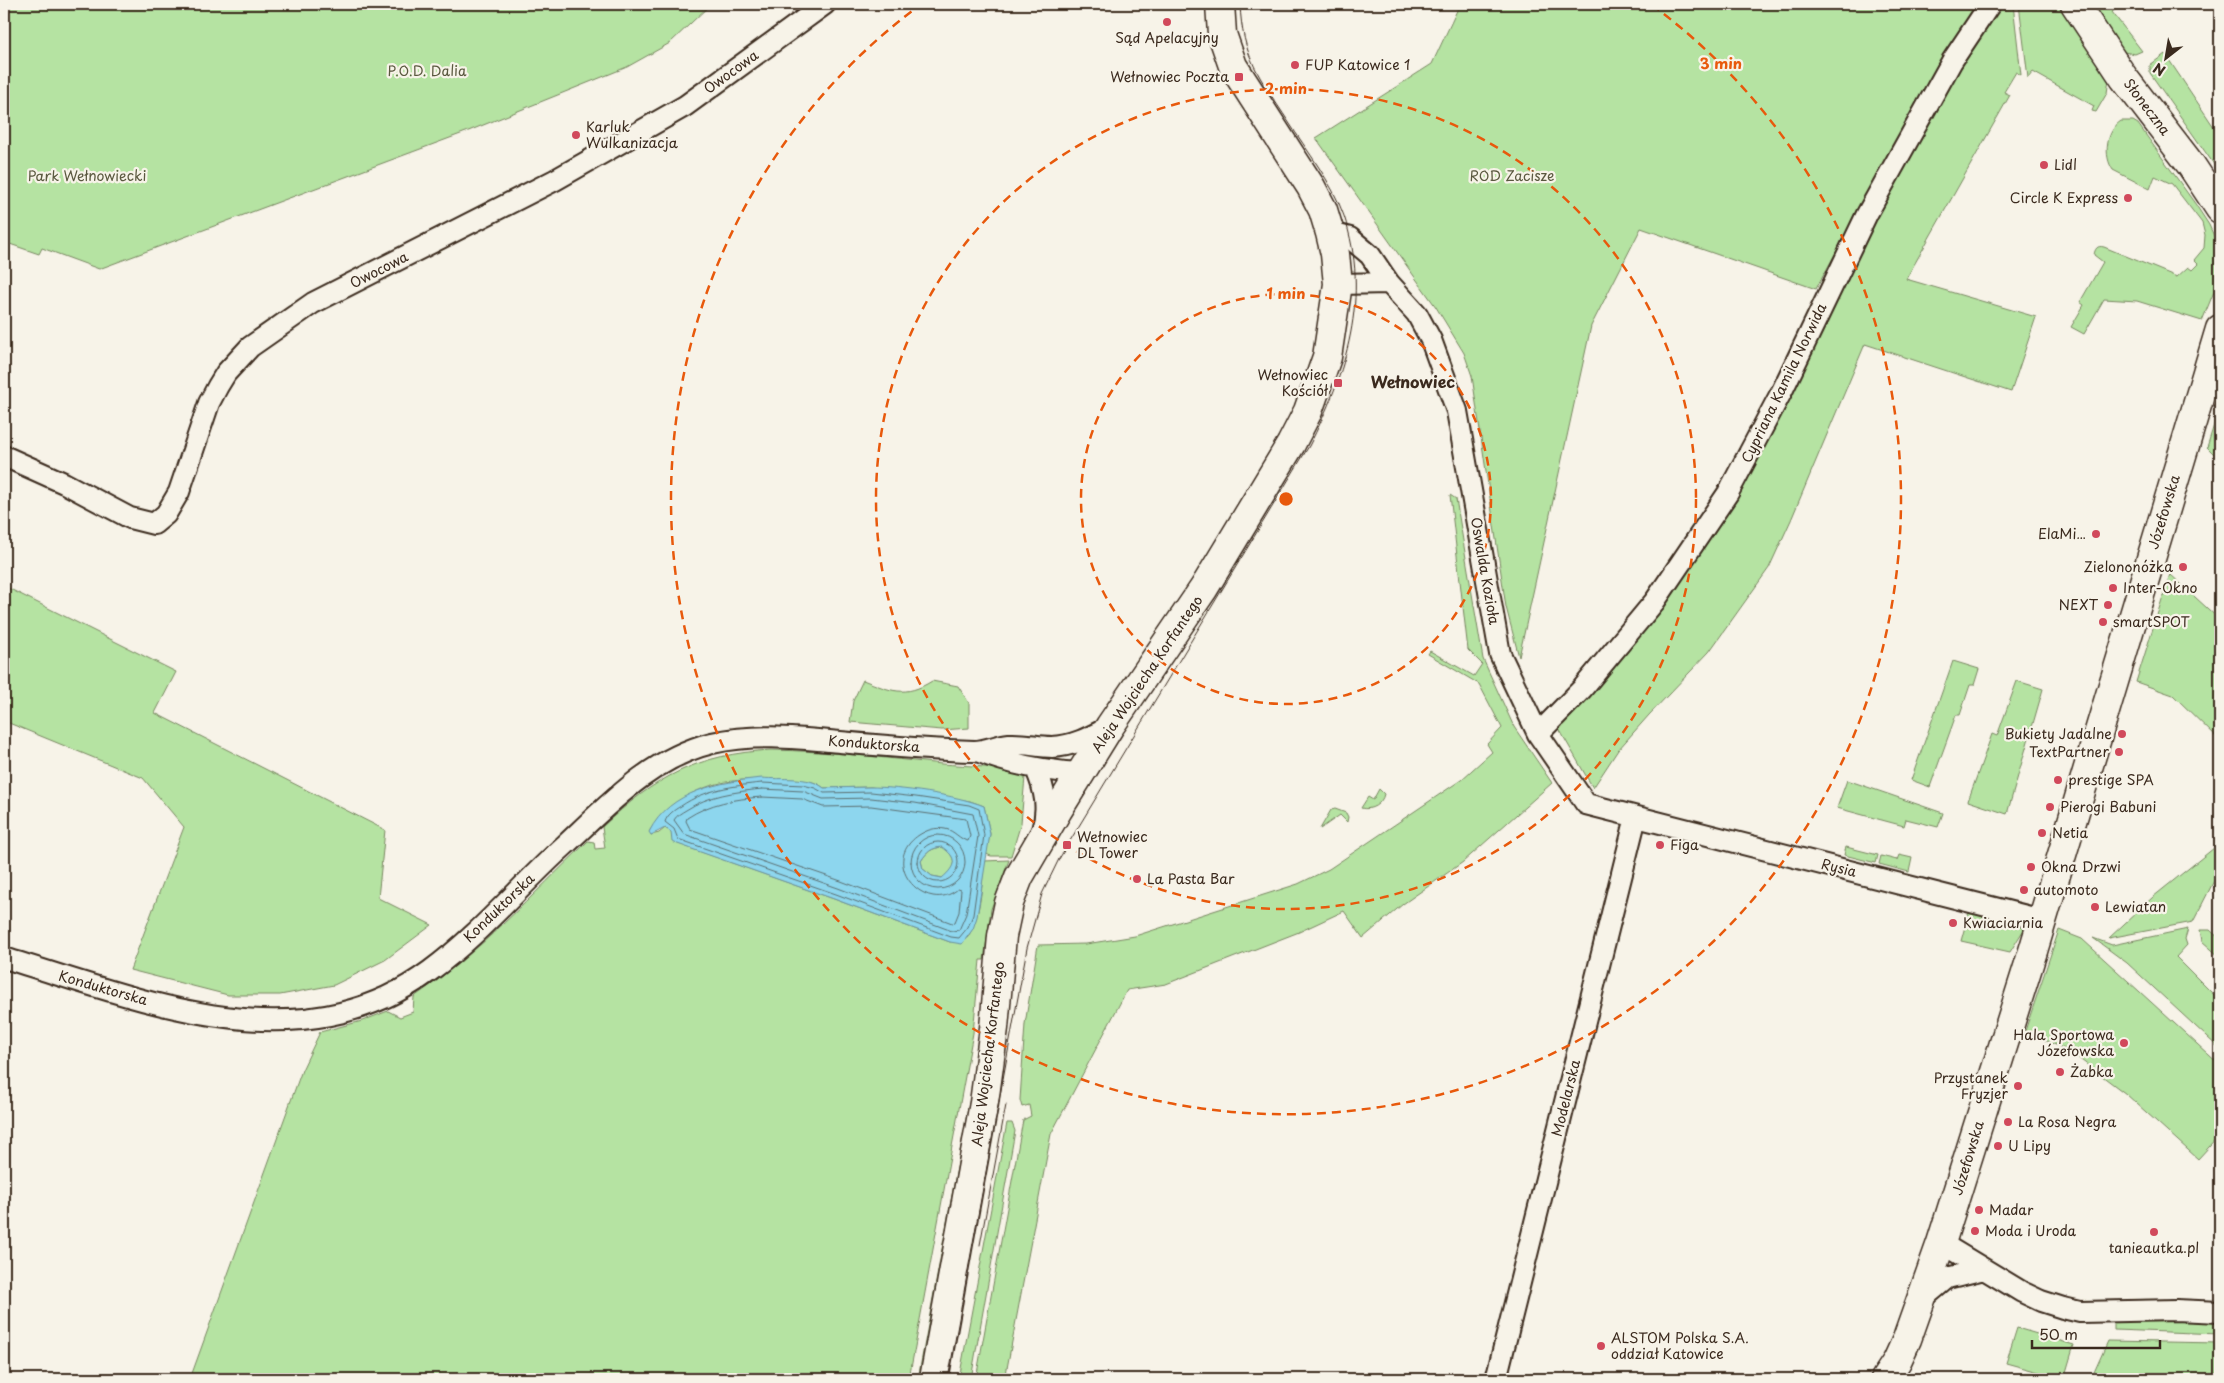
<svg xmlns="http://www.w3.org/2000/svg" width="2224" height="1383" font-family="'Playpen Sans',sans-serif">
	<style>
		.green { fill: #b5e3a2; stroke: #788660 }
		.water { fill: #8dd6ee; stroke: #6c919b; fill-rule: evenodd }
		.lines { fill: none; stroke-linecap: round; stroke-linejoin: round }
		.shore { stroke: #5c6f71; stroke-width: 1 }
		.street-casing { stroke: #3b2a1e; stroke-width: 24 }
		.secondary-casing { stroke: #3b2a1e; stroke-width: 31 }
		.street { stroke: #f7f3e8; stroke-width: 20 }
		.secondary { stroke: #f7f3e8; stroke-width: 28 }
		.tram { stroke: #3b2a1e; stroke-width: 1 }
		.ring { fill: none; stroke: #e8590c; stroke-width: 2.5; stroke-dasharray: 9 6 }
		.poi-dot { fill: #d1495b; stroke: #f7f3e8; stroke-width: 2 }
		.labels { text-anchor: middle; stroke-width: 4.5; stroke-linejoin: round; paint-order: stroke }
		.poi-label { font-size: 14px; fill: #3b2a1e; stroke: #f7f3e8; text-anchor: start }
		.park-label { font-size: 14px; fill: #5a583f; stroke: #f7f3e8 }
		.street-label { font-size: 14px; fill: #3b2a1e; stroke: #f7f3e8 }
		.quarter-label { font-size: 16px; font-weight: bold; fill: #3b2a1e; stroke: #f7f3e8 }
		.centre { fill: #e8590c; stroke: #f7f3e8; stroke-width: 2.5 }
		.ring-label { font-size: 15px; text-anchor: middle; font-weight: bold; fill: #e8590c; stroke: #f7f3e8; stroke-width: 4.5; stroke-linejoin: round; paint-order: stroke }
	</style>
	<rect width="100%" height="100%" fill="#f7f3e8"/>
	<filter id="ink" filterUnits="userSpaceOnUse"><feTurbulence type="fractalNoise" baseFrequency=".02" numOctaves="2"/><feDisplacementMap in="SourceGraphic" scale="10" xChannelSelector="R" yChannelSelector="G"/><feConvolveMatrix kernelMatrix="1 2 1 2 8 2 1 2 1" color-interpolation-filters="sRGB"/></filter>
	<g filter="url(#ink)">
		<path class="green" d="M4 4H711L670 43 627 67 466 132 99 269 42 248 39 254 4 242Z
			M1460 4H1977L1944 54 1816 289 1641 228 1591 326 1519 657 1506 607 1472 376 1464 353 1436 307 1316 138 1432 64Z
			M1999 4H2013L2021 75 2016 72 2004 92 2010 95 1906 279 2036 317 2011 392 1865 344 1791 520 1769 568 1709 652 1649 715 1618 750 1593 788 1558 727 1736 496 1770 436 1836 293 1953 71Z
			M2019 4H2059L2109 79 2107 93 2096 112 2092 111 2094 106 2033 72 2028 78Z
			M2090 4H2122L2112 12 2142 51 2135 54 2124 52Z
			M2165 54 2220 136V173L2150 73V65Z
			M2121 121H2133L2138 124 2196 205 2209 225 2219 247 2220 277 2202 321 2137 301 2104 299 2084 334 2071 327 2084 305 2080 302 2103 262 2094 255C2095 249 2097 245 2104 247L2177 277 2188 267 2192 270 2198 264 2194 260 2204 248 2205 235 2202 223 2172 184 2155 176 2150 189 2113 170C2103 156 2106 131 2121 121Z
			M2220 406V460L2207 447Z
			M1450 495 1456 499 1483 659 1514 727 1552 783 1463 862 1403 904 1363 938 1344 911 1299 932 1166 984 1127 990 1051 1134 1005 1379H976L1023 1120 1031 1116 1029 1105 1022 1107 1020 1100 1025 1024 1038 945 1086 944 1135 936 1298 884 1329 869 1461 780 1492 752 1487 744 1502 728 1479 684 1428 654 1430 651 1474 676 1482 664 1468 650Z
			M2170 574 2220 620V741L2173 695 2136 682Z
			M4 586 176 672 155 713 385 830 378 898 432 925 385 960 334 985 280 995H228L130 970 184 827 143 778 4 721Z
			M1953 661 1979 669 1974 685H1970L1960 715H1956L1930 787 1911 780Z
			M863 680C891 691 905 698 932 681L958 686 969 703V728L942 730 850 722 853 701Z
			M2017 681 2043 689 2007 814 1968 801 1992 734 1997 736Z
			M771 750C829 751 886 758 942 764 966 766 1005 766 1025 777L1021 823 1011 856H991L986 854 990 834 984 806 970 801 871 787 824 788C812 778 798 781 783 780 726 777 687 783 650 830L651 835 659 833 665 828 671 832 673 842 834 899 950 942 968 937C981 915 982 886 984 861L1009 860 991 909 984 960H980L973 1033 909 1379H190L302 1070 320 1032 362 1021 388 1011 400 1017 413 1012 414 997C479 953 532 895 588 841L594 842 595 849 605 848 602 827C655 777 698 754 771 750Z
			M1847 780 1943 813 1938 827 1906 819 1904 826 1837 808Z
			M1379 789 1384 794C1382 804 1371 811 1361 808L1368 797 1373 800Z
			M1335 809 1346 813 1348 817 1347 822 1340 815 1320 829 1331 810Z
			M2219 844 2220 869 2193 922 2109 938 2153 897Z
			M943 847C958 859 956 866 943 878L932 876 923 869 921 861C927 852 931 848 943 847Z
			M1846 847 1878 855 1876 863 1844 855Z
			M1899 855 1912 858 1909 872 1879 864 1881 856 1897 860Z
			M1969 912 2026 926 2010 952 1961 941Z
			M2188 929 2185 939 2187 945 2176 957 2220 1001V1049L2127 963 2093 938 2112 945Z
			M2059 930 2082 939 2220 1065V1135L2198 1159 2126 1094 2069 1051 2025 1031Z
			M2200 930H2210L2220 939V957L2202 941Z
			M981 1038 923 1379H918Z
			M1007 1123H1012L1015 1131 971 1379H959Z
			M2158 1320 2220 1322V1334L2114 1330V1322Z
			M2017 1328 2074 1345 2064 1379 2006 1363Z
			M2108 1341 2220 1343V1379H2091Z"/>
		<path class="water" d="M762 778C781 780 808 775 824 788 839 788 855 787 870 787 899 787 957 795 984 806L990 834 977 917 973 929 962 944 950 942 834 899 672 842 671 832 665 828 651 835 649 832C670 790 720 782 762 778ZM942 847C958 858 956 866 942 878L932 876 923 869 921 861C927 852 931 848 942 847Z"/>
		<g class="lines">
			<path class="shore" d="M762 783 803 785 815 788 824 793 871 792 916 797 969 805 979 809 984 835 973 915 968 927 959 938 951 937 836 894 678 839 674 829 665 822C667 815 674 810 681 806 706 789 732 786 762 783Z
				M762 789 803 791 823 799 871 798 915 803 973 814 978 836 966 914 959 930 952 931 838 888 684 834 674 820C677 815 681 813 686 810 709 795 734 792 762 789Z
				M762 797 802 799 823 807 871 806 966 819 970 836 968 841C960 840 954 830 945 829 935 827 927 830 919 835 877 863 926 916 958 889L961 890 959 912 955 922 952 923 841 881 690 829 686 821 687 818C710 803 734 799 762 797Z
				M911 862a27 27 0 1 1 54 0a27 27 0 1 1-54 0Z
				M918 862a20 20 0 1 1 40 0a20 20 0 1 1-40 0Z"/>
			<g class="street-casing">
				<path id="street" d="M1330 233 1350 238 1370 255 1389 283 1417 314 1431 340 1457 411 1500 654 1538 734 1586 804 2042 920
					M1338 284 1389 283
					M4 456 64 483 130 518 154 524 166 514 179 492 209 403 218 386 226 373 250 347 313 303 555 180 685 106 825 4
					M1538 734 1582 689 1655 601 1728 493 1782 391 1867 214 1952 61 1990 4
					M977 751C1011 765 1046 771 1081 773
					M1036 769C1045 790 1049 809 1042 830
					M4 958C142 999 299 1068 430 971 479 935 519 887 564 846 609 804 651 758 712 743 753 733 798 738 840 742 884 746 929 750 974 751 986 751 997 745 1009 744 1024 743 1038 747 1052 747 1074 746 1090 737 1109 727
					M1941 1243 2022 1292 2041 1301 2063 1308 2080 1312 2176 1310 2220 1312
					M1922 1299 1947 1278 1984 1269
					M1496 1379 1636 817"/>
			</g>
			<g class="secondary-casing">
				<path id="secondary" d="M2075 4 2124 78 2191 165 2220 209
					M934 1379 984 1103 994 1028 1002 936 1009 903 1019 877 1058 810 1110 726 1204 588 1291 444 1308 411 1327 357 1338 284 1335 254 1330 233 1323 210 1311 187 1233 66 1222 34 1220 4
					M1885 1379 1897 1361 1907 1339 1941 1243 2033 951 2220 329"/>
			</g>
			<use href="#street" class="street"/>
			<use href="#secondary" class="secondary"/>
			<path class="tram" d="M980 1245 1006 1105
				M948 1379 1027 948 1042 894 1059 859 1309 446C1346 374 1371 296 1344 216 1332 182 1307 151 1288 121 1260 78 1242 57 1240 4"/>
		</g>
	</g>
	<g class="ring">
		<circle cx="1286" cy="499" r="205"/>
		<circle cx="1286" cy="499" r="410"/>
		<path d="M1652 5A615 615 0 1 1 920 5"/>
	</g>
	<g class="poi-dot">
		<circle cx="1167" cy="22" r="5"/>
		<circle cx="1295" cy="65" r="5"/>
		<rect x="1234" y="72" width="10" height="10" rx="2.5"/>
		<circle cx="576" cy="135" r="5"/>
		<circle cx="2044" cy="165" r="5"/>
		<circle cx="2128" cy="198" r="5"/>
		<rect x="1333" y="378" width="10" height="10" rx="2.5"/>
		<circle cx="2096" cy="534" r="5"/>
		<circle cx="2183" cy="567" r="5"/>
		<circle cx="2113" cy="588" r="5"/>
		<circle cx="2108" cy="605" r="5"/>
		<circle cx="2103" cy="622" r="5"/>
		<circle cx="2122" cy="734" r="5"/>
		<circle cx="2119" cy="752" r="5"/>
		<circle cx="2058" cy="780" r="5"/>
		<circle cx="2050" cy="807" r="5"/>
		<circle cx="2042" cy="833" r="5"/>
		<rect x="1062" y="840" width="10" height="10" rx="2.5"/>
		<circle cx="1660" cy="845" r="5"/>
		<circle cx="2031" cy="867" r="5"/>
		<circle cx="1137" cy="879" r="5"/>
		<circle cx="2024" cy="890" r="5"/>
		<circle cx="2095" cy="907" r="5"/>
		<circle cx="1953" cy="923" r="5"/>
		<circle cx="2124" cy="1043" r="5"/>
		<circle cx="2060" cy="1072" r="5"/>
		<circle cx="2018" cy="1086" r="5"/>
		<circle cx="2008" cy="1122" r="5"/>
		<circle cx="1998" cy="1146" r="5"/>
		<circle cx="1979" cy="1210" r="5"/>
		<circle cx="1975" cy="1231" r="5"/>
		<circle cx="2154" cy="1232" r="5"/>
		<circle cx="1601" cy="1346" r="5"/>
	</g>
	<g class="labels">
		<g class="poi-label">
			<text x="1167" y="43" text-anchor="middle">Sąd Apelacyjny</text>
			<text x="1305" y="70">FUP Katowice 1</text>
			<text x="1229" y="82" text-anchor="end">Wełnowiec Poczta</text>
			<text x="586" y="132">Karluk<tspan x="586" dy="16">Wulkanizacja</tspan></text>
			<text x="2054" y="170">Lidl</text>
			<text x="2118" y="203" text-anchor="end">Circle K Express</text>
			<text x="1328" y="380" text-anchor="end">Wełnowiec<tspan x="1328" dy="16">Kościół</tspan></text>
			<text x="2086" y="539" text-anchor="end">ElaMi…</text>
			<text x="2173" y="572" text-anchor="end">Zielononóżka</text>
			<text x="2123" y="593">Inter-Okno</text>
			<text x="2098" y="610" text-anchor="end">NEXT</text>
			<text x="2113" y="627">smartSPOT</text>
			<text x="2112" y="739" text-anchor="end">Bukiety Jadalne</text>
			<text x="2109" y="757" text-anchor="end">TextPartner</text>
			<text x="2068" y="785">prestige SPA</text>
			<text x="2060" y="812">Pierogi Babuni</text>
			<text x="2052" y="838">Netia</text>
			<text x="1077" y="842">Wełnowiec<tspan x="1077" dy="16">DL Tower</tspan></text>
			<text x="1670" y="850">Figa</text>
			<text x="2041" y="872">Okna Drzwi</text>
			<text x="1147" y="884">La Pasta Bar</text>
			<text x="2034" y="895">automoto</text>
			<text x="2105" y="912">Lewiatan</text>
			<text x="1963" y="928">Kwiaciarnia</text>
			<text x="2114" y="1040" text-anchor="end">Hala Sportowa<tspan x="2114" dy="16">Józefowska</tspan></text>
			<text x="2070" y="1077">Żabka</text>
			<text x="2008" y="1083" text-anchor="end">Przystanek<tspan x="2008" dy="16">Fryzjer</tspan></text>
			<text x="2018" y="1127">La Rosa Negra</text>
			<text x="2008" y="1151">U Lipy</text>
			<text x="1989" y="1215">Madar</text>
			<text x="1985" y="1236">Moda i Uroda</text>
			<text x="2154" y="1253" text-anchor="middle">tanieautka.pl</text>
			<text x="1611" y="1343">ALSTOM Polska S.A.<tspan x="1611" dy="16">oddział Katowice</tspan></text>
		</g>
		<g class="park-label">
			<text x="427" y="76">P.O.D. Dalia</text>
			<text x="87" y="181">Park Wełnowiecki</text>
			<text x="1512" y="181">ROD Zacisze</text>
		</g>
		<g class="street-label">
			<text transform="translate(731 72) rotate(-36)" y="5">Owocowa</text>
			<text transform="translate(2147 107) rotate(53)" y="5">Słoneczna</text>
			<text transform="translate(379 270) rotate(-27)" y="5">Owocowa</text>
			<text transform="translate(1784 383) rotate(-64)" y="5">Cypriana Kamila Norwida</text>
			<text transform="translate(2164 512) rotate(-73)" y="5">Józefowska</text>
			<text transform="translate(1485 571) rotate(80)" y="5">Oswalda Kozioła</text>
			<text transform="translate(1147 674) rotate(-56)" y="5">Aleja Wojciecha Korfantego</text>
			<text transform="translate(874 744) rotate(4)" y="5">Konduktorska</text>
			<text transform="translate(1839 868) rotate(14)" y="5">Rysia</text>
			<text transform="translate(499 908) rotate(-44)" y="5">Konduktorska</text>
			<text transform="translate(103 988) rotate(16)" y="5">Konduktorska</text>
			<text transform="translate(988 1054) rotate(-83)" y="5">Aleja Wojciecha Korfantego</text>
			<text transform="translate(1566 1098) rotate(-76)" y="5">Modelarska</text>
			<text transform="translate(1968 1158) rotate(-73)" y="5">Józefowska</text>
		</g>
		<g class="quarter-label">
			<text x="1413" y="388">Wełnowiec</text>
		</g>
	</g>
	<circle cx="1286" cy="499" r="8" class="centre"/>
	<g class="ring-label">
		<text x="1721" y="69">3 min</text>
		<text x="1286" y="94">2 min</text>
		<text x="1286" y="299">1 min</text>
	</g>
	<rect width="2224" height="1383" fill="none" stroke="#f7f3e8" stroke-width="20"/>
	<rect x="10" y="10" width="2204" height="1363" fill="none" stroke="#3b2a1e" stroke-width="2" filter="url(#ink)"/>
	<g transform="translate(2166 58) rotate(211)" stroke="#f7f3e8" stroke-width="4" paint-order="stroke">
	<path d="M0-4L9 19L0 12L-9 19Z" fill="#3b2a1e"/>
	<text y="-8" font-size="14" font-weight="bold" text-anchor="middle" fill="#3b2a1e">N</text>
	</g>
	<path d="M2032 1340v8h128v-8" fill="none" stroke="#3b2a1e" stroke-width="2.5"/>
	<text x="2039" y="1340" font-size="15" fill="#3b2a1e" stroke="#f7f3e8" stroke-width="4" paint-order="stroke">50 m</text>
</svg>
